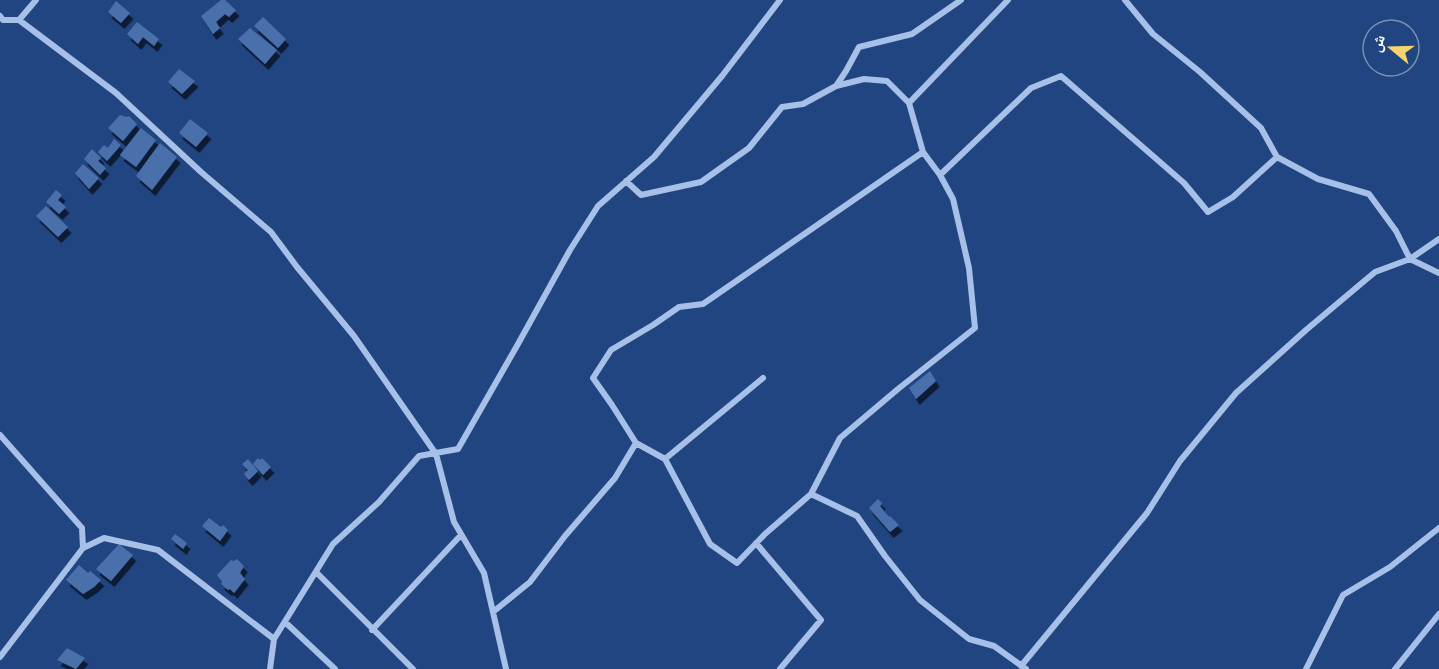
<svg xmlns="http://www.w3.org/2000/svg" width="1439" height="669" font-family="'PT Sans','Noto Naskh Arabic',sans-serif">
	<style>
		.building { fill: #4a6fab; filter: url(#shadow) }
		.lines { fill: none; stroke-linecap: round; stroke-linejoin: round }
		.street { stroke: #a7c0e8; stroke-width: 6 }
	</style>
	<defs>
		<filter id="shadow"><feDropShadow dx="3.5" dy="6" stdDeviation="0" flood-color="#0009"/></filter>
	</defs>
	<rect width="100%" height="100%" fill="#214581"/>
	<path class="building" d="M221 0H225L236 10 229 17 225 14 216 22 220 28 213 34 201 16Z
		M116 1 130 13 121 23 108 12Z
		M263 17 286 39 278 48 254 26Z
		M137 22 159 39 154 46 143 37 138 44 127 34Z
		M250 28 277 50 265 64 238 39Z
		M179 69 195 81 182 94 168 82Z
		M120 115 126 117 129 116 137 124 123 141 108 128Z
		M190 119 208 133 196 147 179 133Z
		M141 128 156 140 136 167 120 155Z
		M114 139 121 145 107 161 98 152 104 145 108 148Z
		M160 143 177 157 152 190 136 176Z
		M92 149 101 158 98 161 106 168 100 175 84 159Z
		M83 164 99 178 89 189 75 173Z
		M56 190 62 195 58 200 66 207 59 214 46 202Z
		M46 206 68 227 58 237 36 216Z
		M930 371 936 381 916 399 909 388Z
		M258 458 260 460 262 458 271 467 263 475 253 464Z
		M248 459 258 471 249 480 244 474 248 470 242 464Z
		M878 499 882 503 880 506 889 517 890 516 899 525 890 532 869 508Z
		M209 518 221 527 223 525 228 530 220 541 202 526Z
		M175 534 187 543 183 549 171 539Z
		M119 544 133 555 111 581 96 569Z
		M237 559 244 566 240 573 245 579 234 593 230 589 228 590 221 584 222 582 217 575 231 560 234 561Z
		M79 565 88 573 90 571 101 580 94 587 83 594 66 580Z
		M67 648 85 658 76 669 57 660Z"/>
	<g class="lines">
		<path class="street" d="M1125 0 1153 34 1200 72 1261 128 1277 157 1318 179 1369 194 1396 231 1410 259 1439 273
			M0 16 3 20H19L116 93 201 172 271 232 297 267 354 336 436 454 454 522 484 573 506 669
			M19 20 36 0
			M909 103 1008 0
			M940 175 1031 88 1061 76 1184 183 1208 212 1233 197 1277 157
			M626 181 641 195 701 182 749 148 782 107 803 104 836 86 846 71 859 47 912 34 961 0
			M0 435 82 528 83 548
			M636 443 665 459 710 544 737 563 765 534 811 494 840 438 898 389 975 328 969 268 953 199 940 175 923 152 909 103 887 81 864 79 836 86
			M665 459 763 378
			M811 494 857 516 885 556 920 600 969 639 994 646 1026 669
			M756 543 821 620 780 669
			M316 572 413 669
			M493 612 530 582 565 536 615 478 636 443 612 405 593 378 611 350 653 325 679 307 703 304 923 152
			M285 622 335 669
			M372 630 461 535
			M0 657 83 548 104 538 158 550 274 639
			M1021 666 1147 513 1180 461 1236 393 1306 330 1375 272 1410 259 1439 239
			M270 669 274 639 333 544 379 502 419 456 458 449 518 344 570 250 598 206 654 157 722 76 780 0
			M1306 669 1343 595 1390 567 1439 528
			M1395 669 1439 614"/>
	</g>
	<g transform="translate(1391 48) rotate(289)"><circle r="28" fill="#214581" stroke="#7a8fb3" stroke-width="1.5"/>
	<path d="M0-4.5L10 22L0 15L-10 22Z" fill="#f5d569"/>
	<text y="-9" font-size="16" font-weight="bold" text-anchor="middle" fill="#ffffff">ش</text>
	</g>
</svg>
